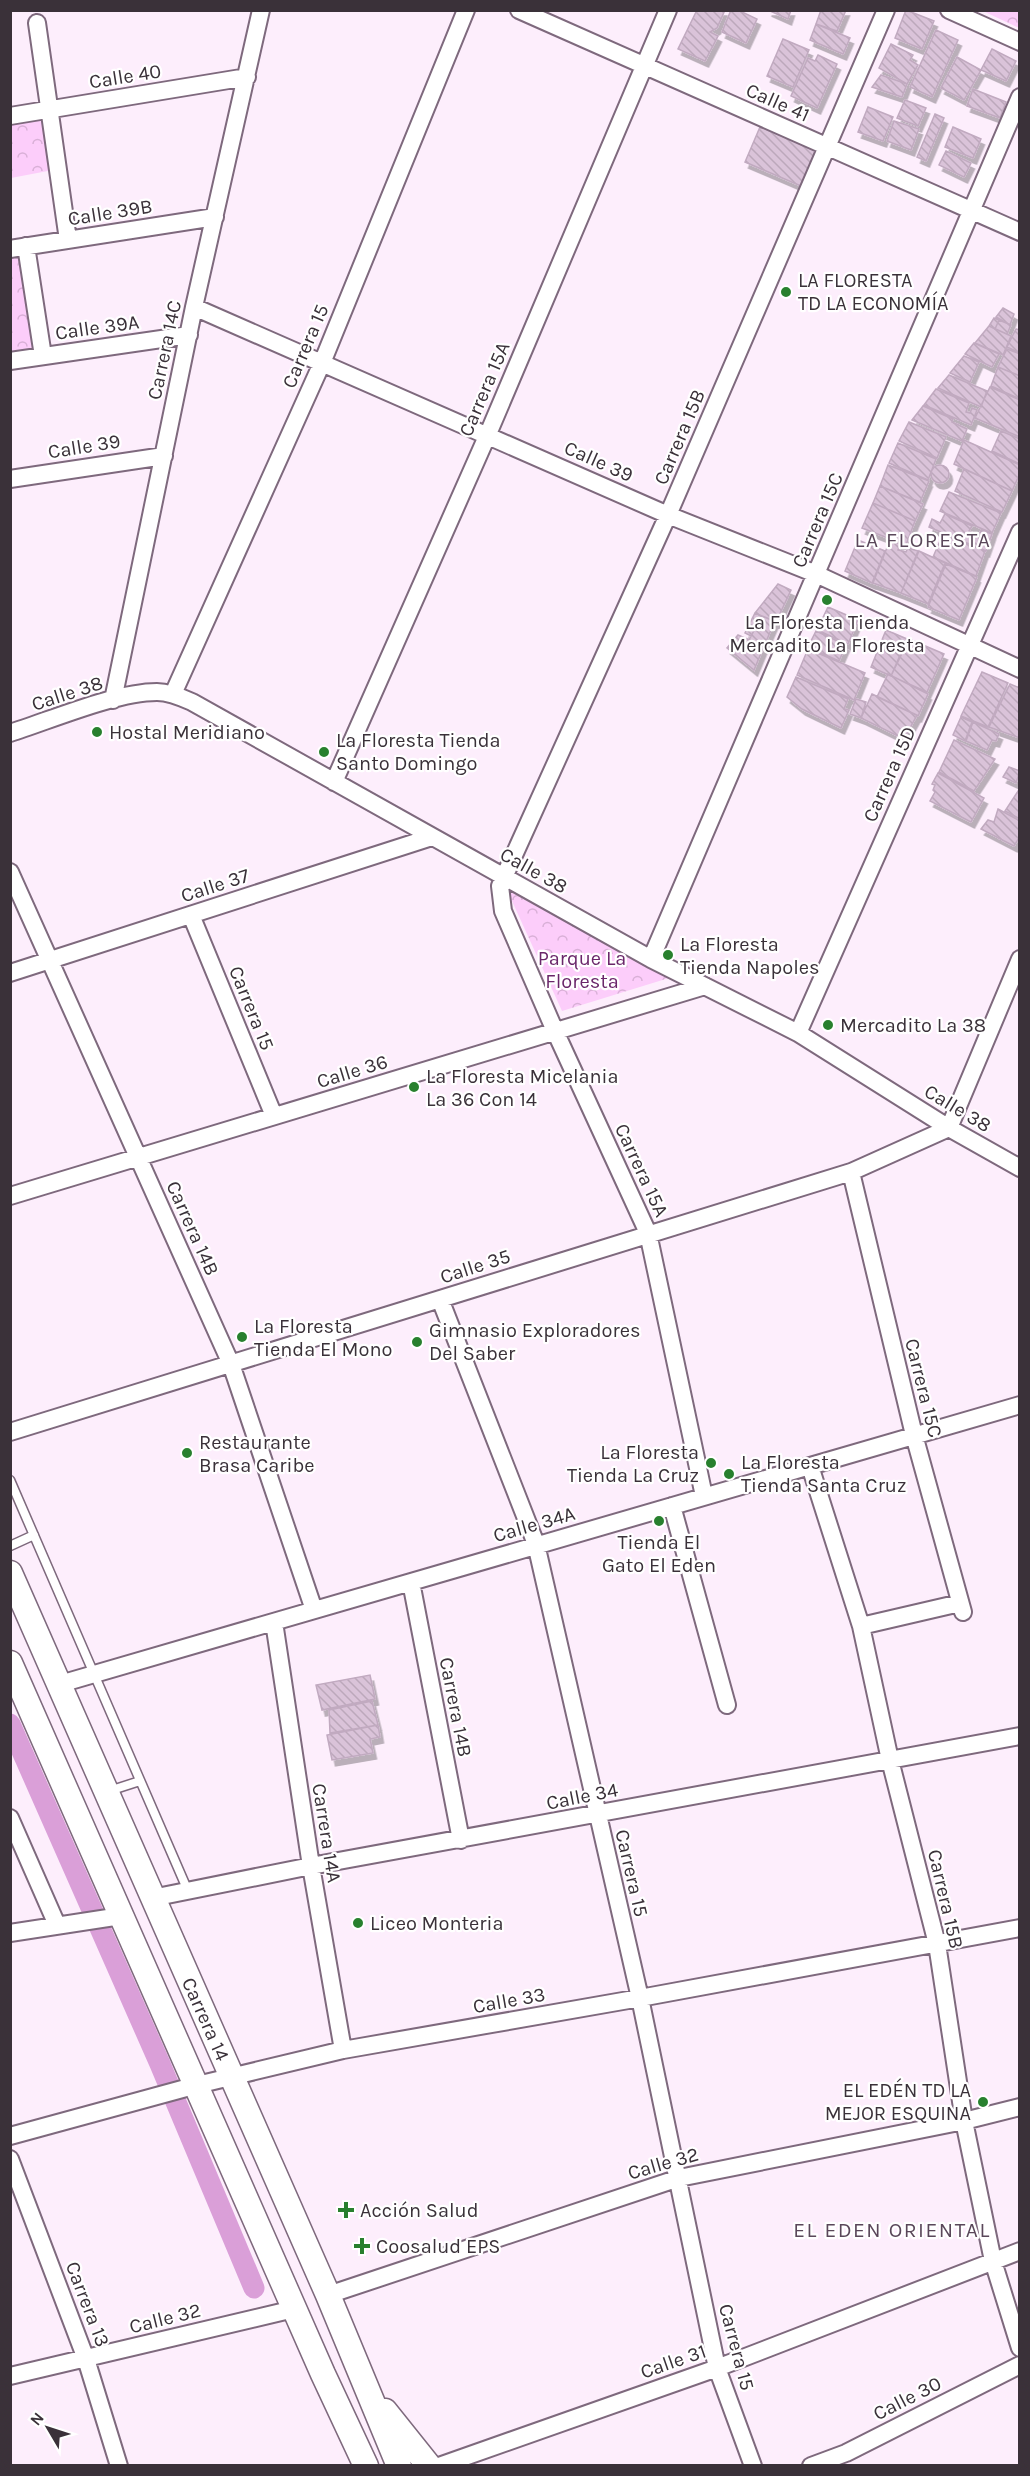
<svg xmlns="http://www.w3.org/2000/svg" width="1030" height="2476" font-family="Karla,sans-serif">
	<style>
		.forest { fill: url(#forest-crowns) }
		.lines { fill: none; stroke-linecap: round; stroke-linejoin: round }
		.canal { stroke: #da9fd8; stroke-width: 21 }
		.building { fill: url(#building-back-hatch); stroke: #c1aac0; stroke-width: 1.5; filter: url(#shadow) }
		.service-casing { stroke: #7e697d; stroke-width: 11 }
		.minor-casing { stroke: #7e697d; stroke-width: 20 }
		.secondary-casing { stroke: #7e697d; stroke-width: 27 }
		.service { stroke: #fff; stroke-width: 8 }
		.minor { stroke: #fff; stroke-width: 16 }
		.secondary { stroke: #fff; stroke-width: 24 }
		.poi-dot { fill: #28802e; stroke: #fff; stroke-width: 2 }
		.labels { text-anchor: middle; stroke-width: 4.5; stroke-linejoin: round; paint-order: stroke }
		.street-label { font-size: 20px; fill: #3a3139; stroke: #fff }
		.poi-label { font-size: 20px; fill: #3a3139; stroke: #fff; text-anchor: start }
		.park-label { font-size: 20px; fill: #6a266a; stroke: #fff }
		.neighbourhood-label { font-size: 21px; letter-spacing: 1.5px; fill: #5a475a; stroke: #fff }
	</style>
	<defs>
		<pattern id="forest-crowns" width="20" height="18" patternUnits="userSpaceOnUse" patternTransform="scale(1.5)"><rect width="20" height="18" fill="#fccdfa"/><path d="M2 6a3 3 0 1 1 6 0M12 15a3 3 0 1 1 6 0" fill="none" stroke="#d9b0d7"/></pattern>
		<pattern id="building-back-hatch" width="6" height="6" patternUnits="userSpaceOnUse" patternTransform="scale(1.5)"><rect width="6" height="6" fill="#dac3d9"/><path d="M-1 5l2 2M0 0l6 6M5-1l2 2" fill="none" stroke="#bca8bb"/></pattern>
		<filter id="shadow"><feDropShadow dx="3.5" dy="6" stdDeviation="0" flood-color="#0004"/></filter>
	</defs>
	<rect width="100%" height="100%" fill="#fdeefc"/>
	<path class="forest" d="M983 11H1019V28Z
		M46 118 53 170 11 178V124Z
		M22 251 40 349 10 354V253Z
		M507 890 669 978 562 1011Z"/>
	<g class="lines">
		<path class="canal" d="M10 1724 160 2064 254 2288"/>
	</g>
	<path class="building" d="M697 10H725L717 28 710 32 718 36 705 61 678 49Z
		M731 10H738L757 19 746 43 722 32Z
		M768 10H791L788 19Z
		M821 10H846L837 31 816 24Z
		M906 10 934 21 922 49 895 38Z
		M816 24 850 38 843 54 810 40Z
		M936 30 958 40 932 97 910 87Z
		M783 39 809 50 793 87 767 76Z
		M891 44 913 55 910 60 918 65 907 84 879 68Z
		M992 49 1016 61 1006 81 981 70Z
		M818 55 837 64 817 108 791 96 808 58 815 61Z
		M957 57 981 70 964 100 941 88Z
		M881 75 907 84 902 97 872 87Z
		M973 89 1006 102 1000 118 967 106Z
		M905 100 926 108 918 126 897 118Z
		M868 107 893 117 883 141 858 132Z
		M935 114 944 118 926 161 917 157Z
		M894 121 919 129 911 150 887 141Z
		M760 127 817 151 801 186 745 162Z
		M953 127 981 139 973 158 945 147Z
		M946 151 971 163 964 177 939 165Z
		M1003 308 1014 314 1010 325 996 317Z
		M994 318 999 320 995 329 989 326Z
		M999 320 1011 325 1007 334 995 329Z
		M989 326 1011 336 1003 355 975 343Z
		M1016 329 1020 330V353L1007 347Z
		M974 343 999 354 992 367 965 354Z
		M1007 349 1020 354V376L998 367Z
		M964 356 979 362 970 382 950 373Z
		M998 367 1020 376V399L991 386Z
		M949 375 987 391 981 407 938 388Z
		M990 387 1020 400V437L975 418Z
		M936 389 969 403 966 412 970 413 972 408 977 410 971 425 924 405Z
		M923 406 953 419 952 422 967 429 962 441 912 420Z
		M909 422 946 437 937 458 899 441Z
		M1001 431 1020 439V464L992 451Z
		M964 440 1020 465V473L1012 491 954 464Z
		M898 443 936 459 928 480 889 463Z
		M888 465 929 481 920 502 880 486Z
		M931 474a9 9 0 1 1 18 0a9 9 0 1 1-18 0Z
		M964 469 1012 491 1002 512 955 491Z
		M880 486 923 504 915 521 873 503Z
		M949 492 1001 513 992 533 940 511Z
		M873 503 915 521 906 545 862 528Z
		M945 514 972 526 969 531 979 536 981 530 992 534 986 551 929 527 932 519 940 523Z
		M943 534 985 551 976 576 933 557Z
		M858 540 885 551 872 583 845 571Z
		M890 540 900 544 898 550 906 552 908 548 918 551 901 593 873 583Z
		M919 551 945 563 928 604 901 593Z
		M946 564 977 577 959 620 928 607Z
		M778 584 791 590 776 622 755 613Z
		M828 607 858 620 848 644 817 630Z
		M755 613 762 616 751 636 745 633Z
		M762 616 775 621 764 646 749 640Z
		M886 630 907 639 891 676 871 667Z
		M816 631 846 645 839 661 808 647Z
		M738 635 764 646 754 670 727 648Z
		M909 639 944 654 927 692 891 676Z
		M808 649 865 673 854 700 797 675Z
		M982 672 1008 683 988 727 961 716Z
		M888 674 928 694 918 716 877 697Z
		M796 677 848 699 844 709 849 710 841 728 802 709 787 697Z
		M1010 684 1020 688V738L989 727Z
		M872 694 917 715 904 739 861 718Z
		M856 699 866 702 861 718 850 714Z
		M961 717 972 722 965 741 953 735Z
		M973 722 999 734 996 741 992 740 987 750 966 741Z
		M954 740 995 759 974 791 939 772Z
		M1009 767 1020 771 1016 783 1003 777Z
		M938 773 984 798 971 822 930 801 935 792 933 790 935 785 932 784Z
		M1020 788V819L1005 811Z
		M998 809 1020 821V836L1014 846 981 829 988 820 994 822Z
		M370 1675 375 1699 322 1710 316 1685Z
		M372 1701 378 1725 330 1733 329 1710Z
		M378 1725 380 1737 370 1739 373 1753 332 1760 327 1735Z"/>
	<g class="lines">
		<g class="service-casing">
			<path id="service" d="M10 1480 188 1891
				M10 1546 34 1535
				M109 1791 140 1781"/>
		</g>
		<g class="minor-casing">
			<path id="minor" d="M519 10 1020 232
				M949 10 1020 42
				M37 23 68 240
				M10 116 247 77
				M26 246 43 356
				M10 249 215 217
				M194 307 668 515 816 574 1020 669
				M10 361 189 335
				M10 479 164 456
				M173 694 322 363 466 10
				M113 700 194 307 261 10
				M10 733C51 720 116 692 157 692 169 692 181 697 192 702L651 959 798 1033 949 1128 1020 1168
				M334 782 488 434 668 10
				M10 872 231 1364 314 1610
				M191 915 274 1116
				M651 959 1020 97
				M10 973 432 837
				M798 1033 1020 532
				M851 1172 914 1435 963 1612
				M10 1196 705 986
				M440 1299 536 1544 640 1998 717 2368 753 2466
				M10 1432 851 1172 949 1128 1020 959
				M810 1466 861 1626 890 1760 937 1944 964 2121 993 2261 1020 2348
				M704 1496 648 1233 555 1031 503 911 500 886 668 515 886 10
				M672 1506 727 1705
				M411 1582 461 1840
				M274 1622 311 1866 343 2050
				M861 1626 960 1603
				M60 1684 1020 1405
				M10 1818 57 1925
				M152 1898 311 1866 1020 1736
				M10 1933 121 1916
				M10 2136 197 2085 343 2050 640 1998 1020 1928
				M10 2159 86 2359 119 2466
				M328 2295 679 2178 964 2121 1020 2107
				M10 2376 294 2309
				M439 2466 717 2368 1020 2251
				M811 2466 846 2453 1020 2365"/>
		</g>
		<g class="secondary-casing">
			<path id="secondary" d="M10 1573 328 2295 399 2466
				M10 1663 323 2374 366 2466
				M385 2411 429 2466"/>
		</g>
		<use href="#service" class="service"/>
		<use href="#minor" class="minor"/>
		<use href="#secondary" class="secondary"/>
	</g>
	<g class="poi-dot">
		<circle cx="786" cy="292" r="6"/>
		<circle cx="827" cy="600" r="6"/>
		<circle cx="97" cy="732" r="6"/>
		<circle cx="324" cy="752" r="6"/>
		<circle cx="668" cy="955" r="6"/>
		<circle cx="828" cy="1025" r="6"/>
		<circle cx="414" cy="1087" r="6"/>
		<circle cx="242" cy="1337" r="6"/>
		<circle cx="417" cy="1342" r="6"/>
		<circle cx="187" cy="1453" r="6"/>
		<circle cx="711" cy="1463" r="6"/>
		<circle cx="729" cy="1474" r="6"/>
		<circle cx="659" cy="1521" r="6"/>
		<circle cx="358" cy="1923" r="6"/>
		<circle cx="983" cy="2102" r="6"/>
		<path d="M343 2201h6v6h6v6h-6v6h-6v-6h-6v-6h6z"/>
		<path d="M359 2237h6v6h6v6h-6v6h-6v-6h-6v-6h6z"/>
	</g>
	<g class="labels">
		<g class="street-label">
			<text transform="translate(125 76) rotate(-9)" y="7">Calle 40</text>
			<text transform="translate(778 102) rotate(24)" y="7">Calle 41</text>
			<text transform="translate(110 212) rotate(-9)" y="7">Calle 39B</text>
			<text transform="translate(97 327) rotate(-8)" y="7">Calle 39A</text>
			<text transform="translate(305 346) rotate(-67)" y="7">Carrera 15</text>
			<text transform="translate(164 350) rotate(-78)" y="7">Carrera 14C</text>
			<text transform="translate(484 389) rotate(-67)" y="7">Carrera 15A</text>
			<text transform="translate(679 437) rotate(-67)" y="7">Carrera 15B</text>
			<text transform="translate(84 446) rotate(-9)" y="7">Calle 39</text>
			<text transform="translate(599 461) rotate(24)" y="7">Calle 39</text>
			<text transform="translate(817 520) rotate(-67)" y="7">Carrera 15C</text>
			<text transform="translate(67 693) rotate(-18)" y="7">Calle 38</text>
			<text transform="translate(889 774) rotate(-66)" y="7">Carrera 15D</text>
			<text transform="translate(534 870) rotate(29)" y="7">Calle 38</text>
			<text transform="translate(215 885) rotate(-18)" y="7">Calle 37</text>
			<text transform="translate(252 1008) rotate(68)" y="7">Carrera 15</text>
			<text transform="translate(352 1071) rotate(-17)" y="7">Calle 36</text>
			<text transform="translate(958 1108) rotate(31)" y="7">Calle 38</text>
			<text transform="translate(642 1170) rotate(65)" y="7">Carrera 15A</text>
			<text transform="translate(193 1228) rotate(66)" y="7">Carrera 14B</text>
			<text transform="translate(475 1266) rotate(-18)" y="7">Calle 35</text>
			<text transform="translate(924 1388) rotate(76)" y="7">Carrera 15C</text>
			<text transform="translate(534 1524) rotate(-16)" y="7">Calle 34A</text>
			<text transform="translate(456 1707) rotate(79)" y="7">Carrera 14B</text>
			<text transform="translate(582 1796) rotate(-11)" y="7">Calle 34</text>
			<text transform="translate(327 1833) rotate(81)" y="7">Carrera 14A</text>
			<text transform="translate(632 1873) rotate(77)" y="7">Carrera 15</text>
			<text transform="translate(946 1899) rotate(77)" y="7">Carrera 15B</text>
			<text transform="translate(509 2000) rotate(-10)" y="7">Calle 33</text>
			<text transform="translate(206 2019) rotate(66)" y="7">Carrera 14</text>
			<text transform="translate(663 2163) rotate(-16)" y="7">Calle 32</text>
			<text transform="translate(88 2304) rotate(69)" y="7">Carrera 13</text>
			<text transform="translate(165 2318) rotate(-14)" y="7">Calle 32</text>
			<text transform="translate(737 2347) rotate(75)" y="7">Carrera 15</text>
			<text transform="translate(673 2361) rotate(-19)" y="7">Calle 31</text>
			<text transform="translate(907 2398) rotate(-27)" y="7">Calle 30</text>
		</g>
		<g class="poi-label">
			<text x="798" y="287">LA FLORESTA<tspan x="798" dy="23">TD LA ECONOMÍA</tspan></text>
			<text x="827" y="629" text-anchor="middle">La Floresta Tienda<tspan x="827" dy="23">Mercadito La Floresta</tspan></text>
			<text x="109" y="739">Hostal Meridiano</text>
			<text x="336" y="747">La Floresta Tienda<tspan x="336" dy="23">Santo Domingo</tspan></text>
			<text x="680" y="951">La Floresta<tspan x="680" dy="23">Tienda Napoles</tspan></text>
			<text x="840" y="1032">Mercadito La 38</text>
			<text x="426" y="1083">La Floresta Micelania<tspan x="426" dy="23">La 36 Con 14</tspan></text>
			<text x="254" y="1333">La Floresta<tspan x="254" dy="23">Tienda El Mono</tspan></text>
			<text x="429" y="1337">Gimnasio Exploradores<tspan x="429" dy="23">Del Saber</tspan></text>
			<text x="199" y="1449">Restaurante<tspan x="199" dy="23">Brasa Caribe</tspan></text>
			<text x="699" y="1459" text-anchor="end">La Floresta<tspan x="699" dy="23">Tienda La Cruz</tspan></text>
			<text x="741" y="1469">La Floresta<tspan x="741" dy="23">Tienda Santa Cruz</tspan></text>
			<text x="659" y="1549" text-anchor="middle">Tienda El<tspan x="659" dy="23">Gato El Eden</tspan></text>
			<text x="370" y="1930">Liceo Monteria</text>
			<text x="971" y="2097" text-anchor="end">EL EDÉN TD LA<tspan x="971" dy="23">MEJOR ESQUINA</tspan></text>
			<text x="360" y="2217">Acción Salud</text>
			<text x="376" y="2253">Coosalud EPS</text>
		</g>
		<g class="park-label">
			<text x="582" y="965">Parque La<tspan x="582" dy="23">Floresta</tspan></text>
		</g>
		<g class="neighbourhood-label">
			<text x="923" y="547">LA FLORESTA</text>
			<text x="892" y="2237">EL EDEN ORIENTAL</text>
		</g>
	</g>
	<rect width="1030" height="2476" fill="none" stroke="#3a3139" stroke-width="24"/>
	<g transform="translate(48 2428) rotate(309)" stroke="#ffffff" stroke-width="4.5" paint-order="stroke">
	<path d="M0-4.5L10 22L0 15L-10 22Z" fill="#3a3139"/>
	<text y="-9" font-size="16" font-weight="bold" text-anchor="middle" fill="#3a3139">N</text>
	</g>
</svg>
